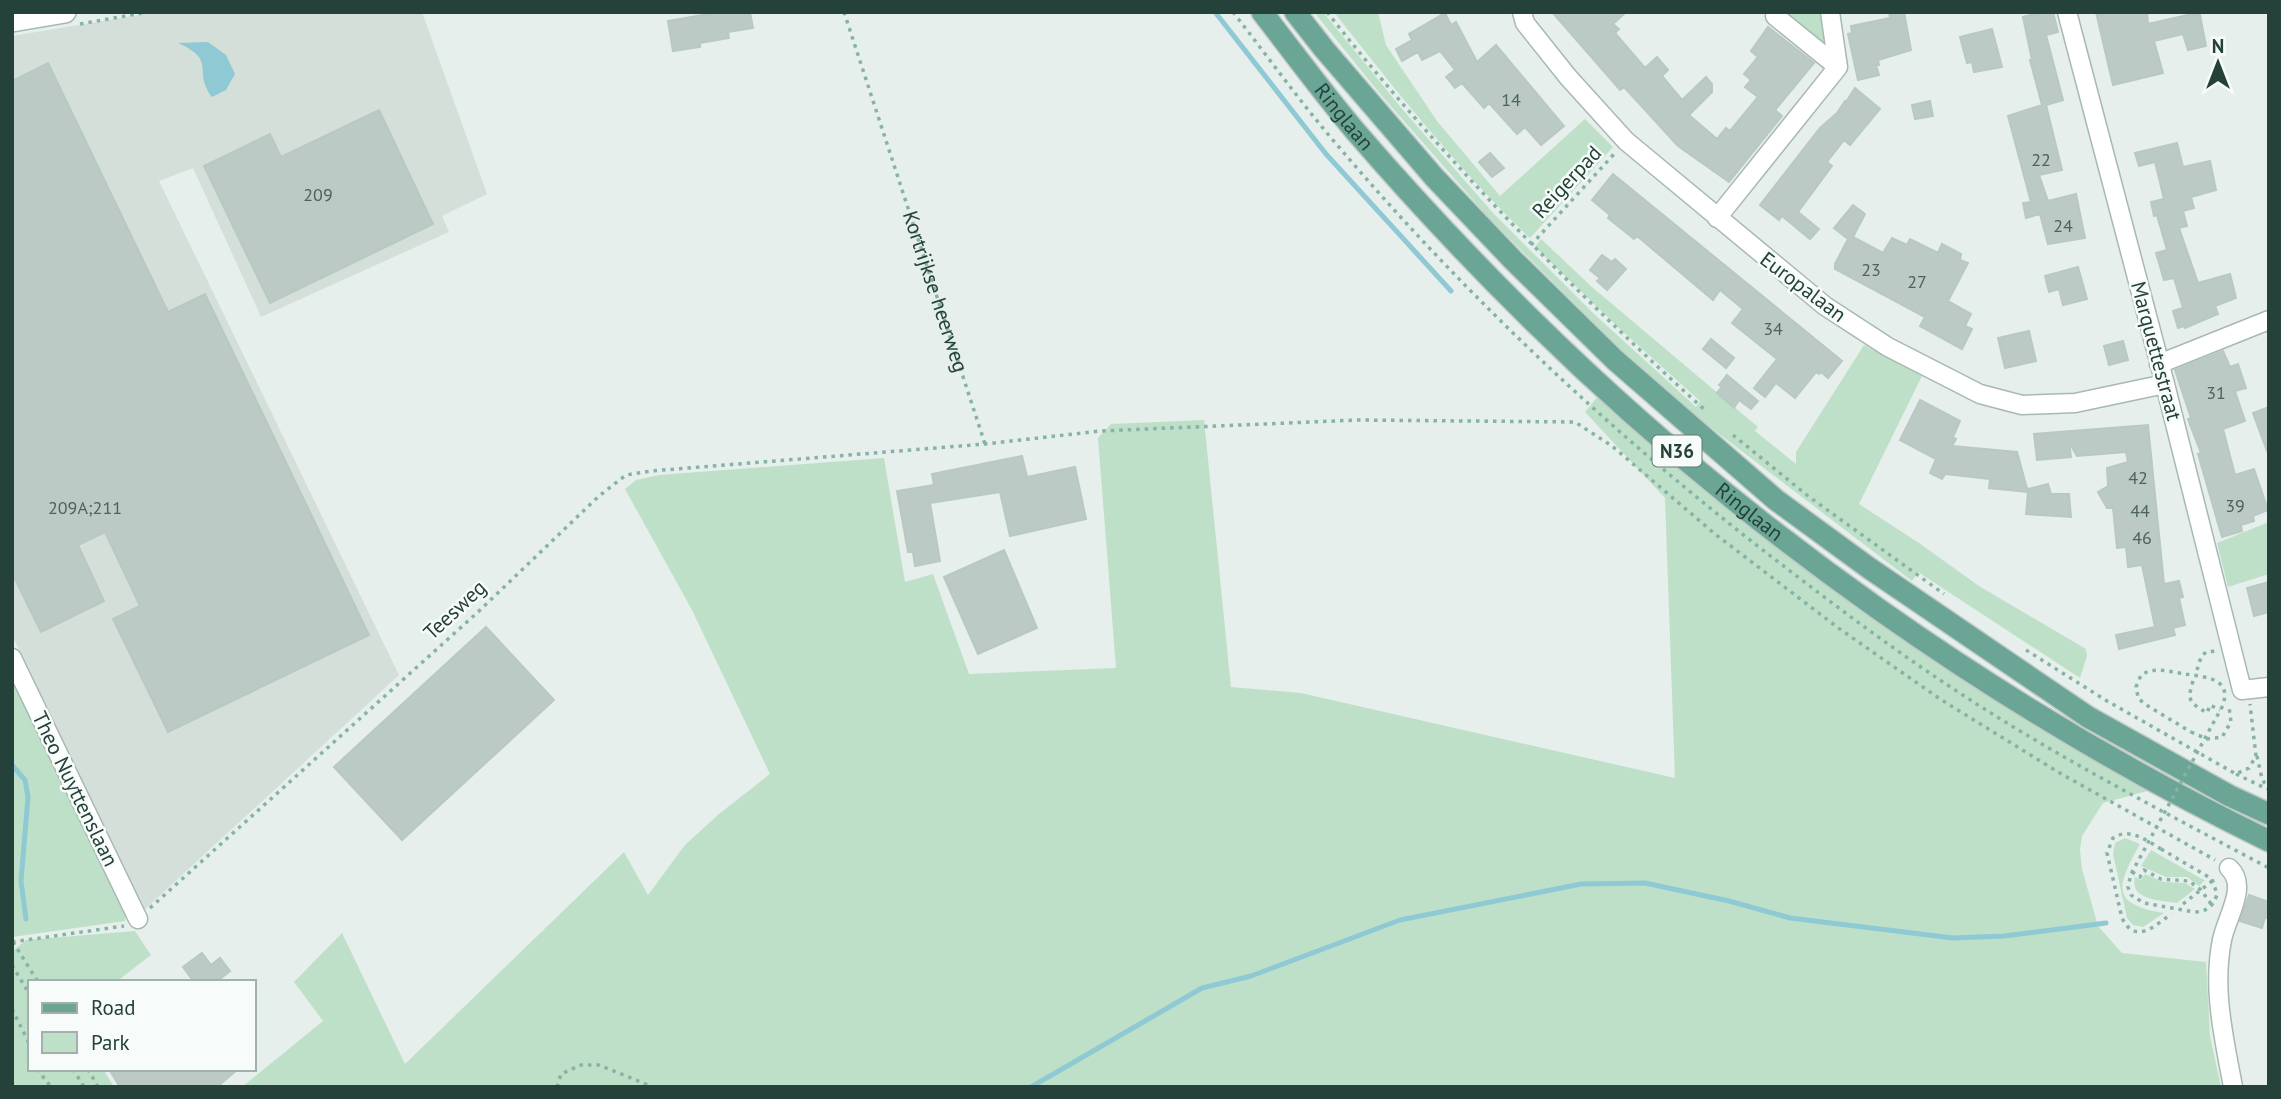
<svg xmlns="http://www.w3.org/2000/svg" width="2281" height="1099" font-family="'PT Sans',sans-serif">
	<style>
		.built { fill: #d4dfda }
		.green { fill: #bfe0c8 }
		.water { fill: #8ec9d4 }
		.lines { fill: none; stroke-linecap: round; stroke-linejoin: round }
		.stream { stroke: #8ec9d4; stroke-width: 5 }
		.building { fill: #bbcac4; stroke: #b8c9c2; stroke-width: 2 }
		.street-casing { stroke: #a8b8b2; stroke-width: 21 }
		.secondary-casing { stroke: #a4bbb3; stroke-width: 24 }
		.primary-casing { stroke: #c2cac8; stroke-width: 24 }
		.path { stroke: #86b3a5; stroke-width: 3.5; stroke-dasharray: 3.5 5; stroke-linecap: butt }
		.street { stroke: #fff; stroke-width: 18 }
		.secondary { stroke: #fff; stroke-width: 21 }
		.primary { stroke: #6aa596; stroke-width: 21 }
		.path-bridge { stroke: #86b3a5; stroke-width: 3.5; stroke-dasharray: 3.5 5; stroke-linecap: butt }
		.labels { text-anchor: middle; stroke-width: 5; stroke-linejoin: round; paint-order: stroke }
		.number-label { font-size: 18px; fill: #4a645c }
		.shield { fill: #f7fbf9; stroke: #637a73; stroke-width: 2 }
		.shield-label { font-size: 19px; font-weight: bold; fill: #24423a }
		.street-label { font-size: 21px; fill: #24423a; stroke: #f7fbf9 }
	</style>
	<rect width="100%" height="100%" fill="#e6efeb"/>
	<path class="built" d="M157 12H422L487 194 442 216 449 232 261 317 193 168 159 181 399 675 143 911 12 635V36Z"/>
	<path class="green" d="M1314 12H1323L1403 110 1494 214 1594 314 1696 407 1700 401 1619 328 1535 247 1541 239 1592 287 1758 427 1755 431 1796 464V452L1864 345 1922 376 1859 504 1919 543 1979 586 2086 649 2087 656 2080 678 1918 572 1912 581 1693 414 1623 352 1490 219 1381 95Z
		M1334 12H1378L1386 45 1437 121 1500 196 1585 119 1613 147 1530 238C1458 169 1396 91 1334 12Z
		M1787 12H1822L1830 47H1826L1789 17Z
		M1599 395 1631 424 2151 790 2103 803 2082 836 2080 850 2082 869 2098 926 2122 953 2206 962 2210 1036 2221 1087H242L323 1021 294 982 342 933 405 1064 624 852 648 895 685 845 719 814 770 774 692 610 625 489 636 480 659 475 884 458 905 582 933 574 969 674 1116 668 1098 438 1111 424 1204 420 1231 687 1301 693 1675 778 1665 498 1585 412Z
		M2269 522V574L2228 587 2217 543Z
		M12 679 126 915 125 921 12 937Z
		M2125 838 2140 844C2118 884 2108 904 2164 913L2143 927 2133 925 2127 918 2113 854 2115 843Z
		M2151 850 2202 879 2205 880 2199 886 2187 877H2166L2141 866Z
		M2145 874 2163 882 2185 883 2195 889 2177 903C2161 900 2129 901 2135 877L2141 880Z
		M135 931 151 955 116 982H30V1069H103L114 1087H12V947L14 950 26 940Z"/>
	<path class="water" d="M208 42 226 55 235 74 226 90 212 97C192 70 218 61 178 43Z"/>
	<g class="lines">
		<path class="stream" d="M1215 12 1326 154 1451 291
			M12 765 25 780 28 797 21 881 26 919
			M1031 1087 1202 988 1251 976 1400 920 1581 884 1645 883 1729 901 1790 918 1953 938 2004 936 2106 923"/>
	</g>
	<path class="building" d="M719 12H750L753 28 728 32 729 38 700 43V47L673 51 668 21Z
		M1552 12H1626L1613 24 1619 29 1615 33 1645 68 1657 57 1668 70 1662 76 1682 100 1706 77 1712 84V92L1689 115 1717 139 1726 128 1730 131 1758 97 1745 87 1751 80 1744 74 1758 57 1751 51 1768 27 1814 63 1775 110 1782 116 1729 182 1678 146 1624 87 1620 90Z
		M1889 12H1904L1911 50 1878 60 1879 65H1876L1879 75 1858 80 1848 34 1852 33 1851 26 1890 18Z
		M2042 12H2053L2058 32 2046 35 2063 100 2046 105 2062 170 2039 175 2048 201 2076 194 2085 238 2048 244 2040 214 2026 218 2023 203 2031 202 2008 116 2042 105 2030 60H2032L2023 17Z
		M2096 12H2147L2148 24 2192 14 2200 15 2206 46 2188 50 2183 34 2154 41 2163 73 2113 85Z
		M1445 13 1451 25 1456 22 1477 62 1496 45 1564 126 1541 145 1525 127 1517 134 1489 103 1484 108 1462 83 1455 88 1446 77 1455 70 1440 51 1422 60 1418 52 1402 61 1396 49 1412 40 1409 34Z
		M1992 29 2002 67 1974 72 1972 62 1967 63 1960 37Z
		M48 63 168 312 205 294 369 635 168 732 113 619 140 606 105 532 78 545 104 601 41 632 12 573V81Z
		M1855 88 1880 109 1850 145 1844 140 1827 162 1832 166 1798 212 1819 229 1810 239 1782 216 1779 220 1760 205 1820 128 1837 113 1845 101 1846 102Z
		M1930 101 1933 116 1915 119 1912 105Z
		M379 110 433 224 270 303 204 166 270 134 281 157Z
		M2177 143 2183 167 2210 161 2216 190 2191 197 2194 208 2183 211 2187 226 2179 228 2198 283 2230 274 2236 298 2215 306 2218 314 2185 328 2184 326 2178 328 2173 311 2183 308 2174 278 2164 280 2156 253 2167 250 2157 215 2154 216 2151 202 2164 199 2155 162 2139 166 2135 153Z
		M1490 153 1504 168 1492 177 1479 162Z
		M1613 174 1842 361 1828 378 1821 372 1819 374 1816 372 1795 398 1776 383 1765 397 1754 388 1777 359 1732 323 1743 309 1720 290 1713 300 1637 236 1634 239 1608 218 1610 215 1592 200Z
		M1853 205 1865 214 1853 237 1883 253 1892 238 1907 245 1910 239 1938 253 1942 244 1961 254 1960 260 1968 263 1948 301 1971 314 1965 326 1972 329 1962 349 1920 326 1925 317 1835 269V264L1848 239 1834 228Z
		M1602 255 1612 262 1615 259 1626 269 1607 290 1597 281 1600 278 1590 270Z
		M2078 267 2087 299 2063 305 2059 289 2049 292 2045 276Z
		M2029 331 2036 361 2005 368 1998 338Z
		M1711 339 1734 358 1726 368 1703 349Z
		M2123 341 2128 360 2109 365 2104 346Z
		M2223 351 2230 367 2238 364 2246 388 2235 391 2245 421 2223 429 2235 475 2254 469 2268 510 2253 516 2254 521 2241 525 2242 531 2222 537 2198 454 2201 453 2188 419 2191 418 2175 370Z
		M1727 375 1758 401 1751 409 1739 400 1734 408 1717 393 1722 387 1719 385Z
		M1920 400 1960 421 1953 437 1956 439 1952 446 2017 452 2028 492V489L2048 484 2051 494H2069L2071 517 2026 514 2028 492 1989 488 1990 479 1945 474 1942 479 1930 473 1936 459 1900 440Z
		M2269 407V451H2267L2253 413Z
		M2148 425 2164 584 2179 581 2183 597 2179 598 2185 625 2173 628 2175 635 2119 649 2116 635 2155 627 2142 565 2128 567 2126 547 2117 548 2113 508H2107L2098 492 2108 486 2107 468 2128 462 2126 452 2077 456 2069 442 2071 457 2037 460 2034 434Z
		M1022 456 1027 477 1075 467 1086 519 1010 536 1000 492 930 503 940 561 915 566 913 552H908L897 491 934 485 932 474Z
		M1004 550 1037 628 978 654 944 577Z
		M2269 582V612L2254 616 2247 588Z
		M486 627 554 700 402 840 334 767Z
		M2249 895 2269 902V919L2265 917 2262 928 2240 921Z
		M202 953 211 965 220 958 230 971 216 982H194L183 967Z
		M109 1069H238L217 1087H120Z"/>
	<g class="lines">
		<g class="street-casing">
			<path id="street" d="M1522 12 1525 23 1568 77 1626 141 1825 306 1888 347 1980 394 2022 405 2075 403 2165 384
				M1779 12 1775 16 1838 67
				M2067 12 2165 384 2242 690 2269 687
				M1717 218 1838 67 1830 12
				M2159 364 2269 320
				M12 658 138 919
				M2229 868C2249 886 2226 918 2222 940 2212 989 2224 1038 2233 1087"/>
		</g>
		<g class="secondary-casing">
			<path id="secondary" d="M12 21 65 12"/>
		</g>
		<g class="primary-casing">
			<g id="primary">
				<path id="s2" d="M1262 12C1293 52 1323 93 1356 132 1412 197 1471 260 1532 320 1745 530 2001 710 2269 841"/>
				<path d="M1295 12 1324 49 1434 177 1513 260 1615 360 1776 500 1869 568 2088 717 2230 796 2269 814"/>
			</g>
		</g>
		<g class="path">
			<path id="s1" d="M844 12 985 444"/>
			<path d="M1233 12C1268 57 1301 103 1338 146 1474 306 1628 448 1794 574 1845 613 1896 651 1949 686 2051 754 2160 810 2269 868"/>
			<path d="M1327 12C1441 157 1569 287 1706 411"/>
			<path d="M80 24 148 12"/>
			<path d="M1531 245 1615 153"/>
			<path d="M1733 435 1808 496 1944 594"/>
			<path d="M2026 650 2107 701 2236 774 2249 768 2256 756 2250 704"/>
			<path d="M2197 670 2201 657 2206 652 2216 651"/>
			<path d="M2193 681C2187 701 2189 702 2207 713L2210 705 2220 710"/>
			<path d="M2191 732 2207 739 2222 737 2231 722 2229 707"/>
			<path d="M2257 756 2262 779 2269 790"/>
			<path d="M2236 774 2267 789"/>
			<path d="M2161 849C2146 840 2129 827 2113 838L2107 853 2122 918C2135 945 2155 926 2171 914"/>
			<path d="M2132 872 2140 877 2144 870 2161 879 2189 881 2201 890 2214 908"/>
			<path d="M2183 904 2216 878"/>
			<path d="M150 908 478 612 599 496 626 475 651 471 985 444 1100 431 1358 420 1575 422 1612 446 1715 534 1837 627 1940 699 2058 772 2215 860"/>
			<path d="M12 942 124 926"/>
			<path d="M13 942 38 982"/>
			<path d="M12 965 30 995"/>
			<path d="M12 1009 28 1041 30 1059"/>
			<path d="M37 1069 51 1087"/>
			<path d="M73 1069 84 1087"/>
			<path d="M88 1069 98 1087"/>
			<path d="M557 1087 561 1074 581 1065H599L653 1087"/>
		</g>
		<use href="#street" class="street"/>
		<use href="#secondary" class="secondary"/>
		<use href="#primary" class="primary"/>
		<path class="path-bridge" d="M2161 849 2212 879 2217 894C2214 906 2206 912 2194 912L2144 903 2131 895 2128 887 2131 874 2222 707C2234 678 2205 677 2185 674 2170 672 2155 666 2141 675L2136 687 2138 697 2143 703 2191 732"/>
	</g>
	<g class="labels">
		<g class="number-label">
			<text x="1511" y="106">14</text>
			<text x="2041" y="166">22</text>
			<text x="318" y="201">209</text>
			<text x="2063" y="232">24</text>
			<text x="1871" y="276">23</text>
			<text x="1917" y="288">27</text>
			<text x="1773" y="335">34</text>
			<text x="2216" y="399">31</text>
			<text x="2138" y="484">42</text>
			<text x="2235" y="512">39</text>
			<text x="85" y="514">209A;211</text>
			<text x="2140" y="517">44</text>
			<text x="2142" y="544">46</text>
		</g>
		<rect class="shield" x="1652.5" y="435.5" width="49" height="31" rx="5"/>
		<g class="shield-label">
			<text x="1677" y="458">N36</text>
		</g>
		<g class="street-label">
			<text dy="7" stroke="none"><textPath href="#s2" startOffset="133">Ringlaan</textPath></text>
			<text transform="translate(1567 182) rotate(-47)" y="7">Reigerpad</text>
			<text transform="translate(1803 287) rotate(37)" y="7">Europalaan</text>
			<text dy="7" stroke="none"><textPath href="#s1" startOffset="294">Kortrijkse heerweg</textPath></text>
			<text transform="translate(2156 351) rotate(75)" y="7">Marquettestraat</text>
			<text dy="7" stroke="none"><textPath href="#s2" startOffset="700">Ringlaan</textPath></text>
			<text transform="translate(455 610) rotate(-43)" y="7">Teesweg</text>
			<text transform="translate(75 789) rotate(64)" y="7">Theo Nuyttenslaan</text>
		</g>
	</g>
	<rect width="2281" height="1099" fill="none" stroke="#24423a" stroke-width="28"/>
	<rect x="28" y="980" width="228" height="91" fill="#f7fbf9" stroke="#a3b1ad" stroke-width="2"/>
	<rect x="42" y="1003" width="35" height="10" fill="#6aa596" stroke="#a3b1ad" stroke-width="2"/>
	<text x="91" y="1015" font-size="21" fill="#24423a">Road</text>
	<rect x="42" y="1032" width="35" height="21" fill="#bfe0c8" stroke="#a3b1ad" stroke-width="2"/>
	<text x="91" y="1050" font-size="21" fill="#24423a">Park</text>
	<g transform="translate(2218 63)" stroke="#f7fbf9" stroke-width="5" paint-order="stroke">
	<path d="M0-5L12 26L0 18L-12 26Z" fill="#24423a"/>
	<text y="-10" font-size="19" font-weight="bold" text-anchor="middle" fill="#24423a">N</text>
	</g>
</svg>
